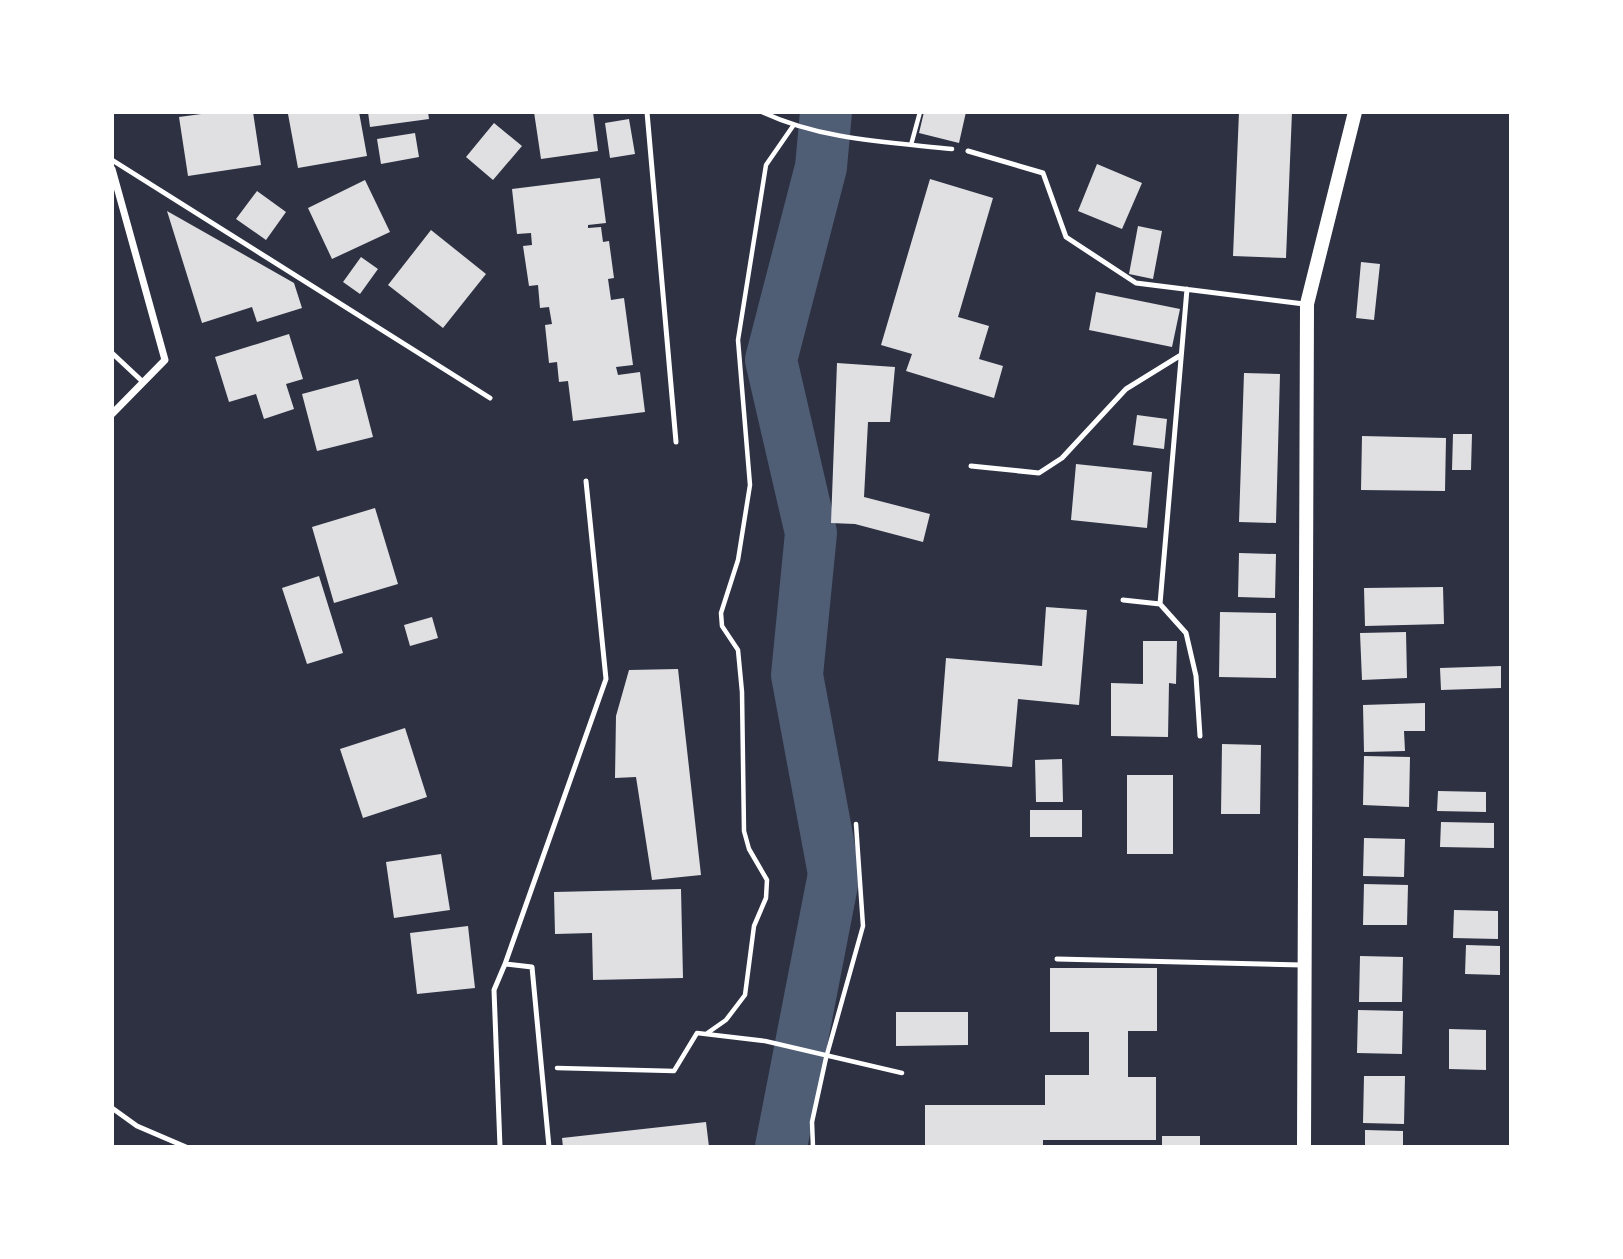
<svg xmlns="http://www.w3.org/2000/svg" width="1623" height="1259" font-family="'Noto Serif',serif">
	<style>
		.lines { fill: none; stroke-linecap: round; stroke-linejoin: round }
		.river { stroke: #4f5d75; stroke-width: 52 }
		.building { fill: #e0e0e3 }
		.path { stroke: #fff; stroke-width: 4.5 }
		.service { stroke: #fff; stroke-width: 5 }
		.minor { stroke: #fff; stroke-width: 7 }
		.secondary { stroke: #fff; stroke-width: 14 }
	</style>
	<rect width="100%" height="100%" fill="#2d3142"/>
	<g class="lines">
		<path class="river" d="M781 1147 834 874 797 675 811 533 771 360 821 167 826 112"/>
	</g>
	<path class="building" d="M216 112H253L261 165 188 176 179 117Z
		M301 112H359L367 156 298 168 288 114Z
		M368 112H428L429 119 370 127Z
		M534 112H593L598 151 541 159Z
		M924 112H966L959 143 919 133Z
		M1239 112H1292L1286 258 1233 256Z
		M629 119 635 154 610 158 605 123Z
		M494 123 522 146 493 180 466 157Z
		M415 133 419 157 381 164 377 139Z
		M1097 164 1142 183 1122 229 1078 211Z
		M600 178 606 223 588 225V228L601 227 603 242 609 241 614 278 608 279 611 300 624 298 633 365 616 367 618 375 640 372 645 412 573 421 568 381 559 382 557 362 549 363 545 325 552 324 549 307 540 308 538 285 529 286 523 246 532 245 531 233 517 234 512 189Z
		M930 179 993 198 958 317 989 326 979 359 1003 366 994 398 906 371 912 354 881 345Z
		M365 180 390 232 332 259 308 208Z
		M257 191 286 212 266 240 236 219Z
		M167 211 294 283 302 308 257 322 252 307 202 323Z
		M1138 226 1162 231 1153 279 1129 274Z
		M431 230 486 274 443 328 388 285Z
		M361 257 378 269 360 294 343 282Z
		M1361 262 1380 264 1374 320 1356 318Z
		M1096 292 1180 309 1172 347 1089 330Z
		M289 334 303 379 286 384 294 409 264 419 256 394 229 402 215 357Z
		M837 363 895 367 890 422H868L864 497 930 514 923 542 855 524 831 523Z
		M1244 373 1280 374 1276 523 1239 522Z
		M358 379 373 437 317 451 302 394Z
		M1137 415 1167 419 1164 449 1133 445Z
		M1453 434H1472L1471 470H1452Z
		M1362 436 1446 438 1445 491 1361 490Z
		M1076 464 1152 472 1147 528 1071 520Z
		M375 508 398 584 334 603 312 527Z
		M1239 553 1276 554 1275 598 1238 597Z
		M319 576 343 653 307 664 282 588Z
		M1443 587 1444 624 1365 626 1364 588Z
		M1046 607 1087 610 1079 705 1018 699 1012 767 938 761 946 658 1042 666Z
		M1220 612 1276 613V678L1219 677Z
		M432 617 438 638 410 646 404 625Z
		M1406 632 1407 678 1362 680 1360 633Z
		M1143 641H1177L1176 684 1169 683 1168 737 1111 736V683L1143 684Z
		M1501 666V688L1441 690 1440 668Z
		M678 669 701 875 652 880 636 777 615 778 616 716 629 670Z
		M1425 703V731H1404L1405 751 1364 752 1363 705Z
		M405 728 427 797 363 818 340 749Z
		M1222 744 1261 745 1260 814H1221Z
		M1364 756 1410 757 1409 807 1363 805Z
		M1062 759 1063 802H1036L1035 760Z
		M1127 775H1173V854H1127Z
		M1438 791 1486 792V812L1437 811Z
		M1030 810H1082V837H1030Z
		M1441 822 1494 823V848L1440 847Z
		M1364 838 1405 839 1404 877 1363 876Z
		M441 854 450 910 394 918 386 862Z
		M1364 884 1408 885 1407 925H1363Z
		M681 889 683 978 593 980 592 933 555 934 554 892Z
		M1454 910 1498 911V939L1453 938Z
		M468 926 475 988 417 994 410 933Z
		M1466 945 1500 946V975L1465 974Z
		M1360 956 1403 957 1402 1002H1359Z
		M1050 968H1157V1031H1128V1077H1156V1140H1043V1147H925V1105H1045V1075H1089V1032H1050Z
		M1358 1010 1403 1011 1402 1054 1357 1053Z
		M896 1012H968V1045L896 1046Z
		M1449 1029 1486 1030V1070L1449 1069Z
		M1364 1076H1405L1404 1124 1363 1123Z
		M706 1122 709 1147H563L562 1138Z
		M1365 1130 1403 1131V1147H1365Z
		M1162 1136H1200V1147H1162Z"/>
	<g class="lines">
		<path class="path" d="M762 112C822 140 887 142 952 149
			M911 145 920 112
			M706 1034 726 1020 745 995 754 926 766 898 767 880 749 849 744 831 742 692 738 650 722 626 721 613 738 560 750 485 738 340 766 165 793 126
			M557 1068 674 1071 697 1033 765 1041 902 1073
			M813 1147 812 1122 826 1058 863 926 856 824"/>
		<path class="service" d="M647 112 676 442
			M968 151 1043 173 1066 237 1136 283 1304 304
			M112 160 490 398
			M112 353 143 382
			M971 466 1039 473 1062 458 1126 389 1181 355
			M1123 600 1160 604 1187 289
			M1160 604 1186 633 1196 676 1200 736
			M1057 959 1302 965
			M505 964 606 679 586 481
			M112 1108 137 1126 186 1147
			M500 1147 494 990 505 964 532 967 549 1147"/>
		<path class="minor" d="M112 169 165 360 112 414"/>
		<path class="secondary" d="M1304 1147 1307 304 1355 112"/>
	</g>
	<rect width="1623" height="1259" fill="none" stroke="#ffffff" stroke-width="228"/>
</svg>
